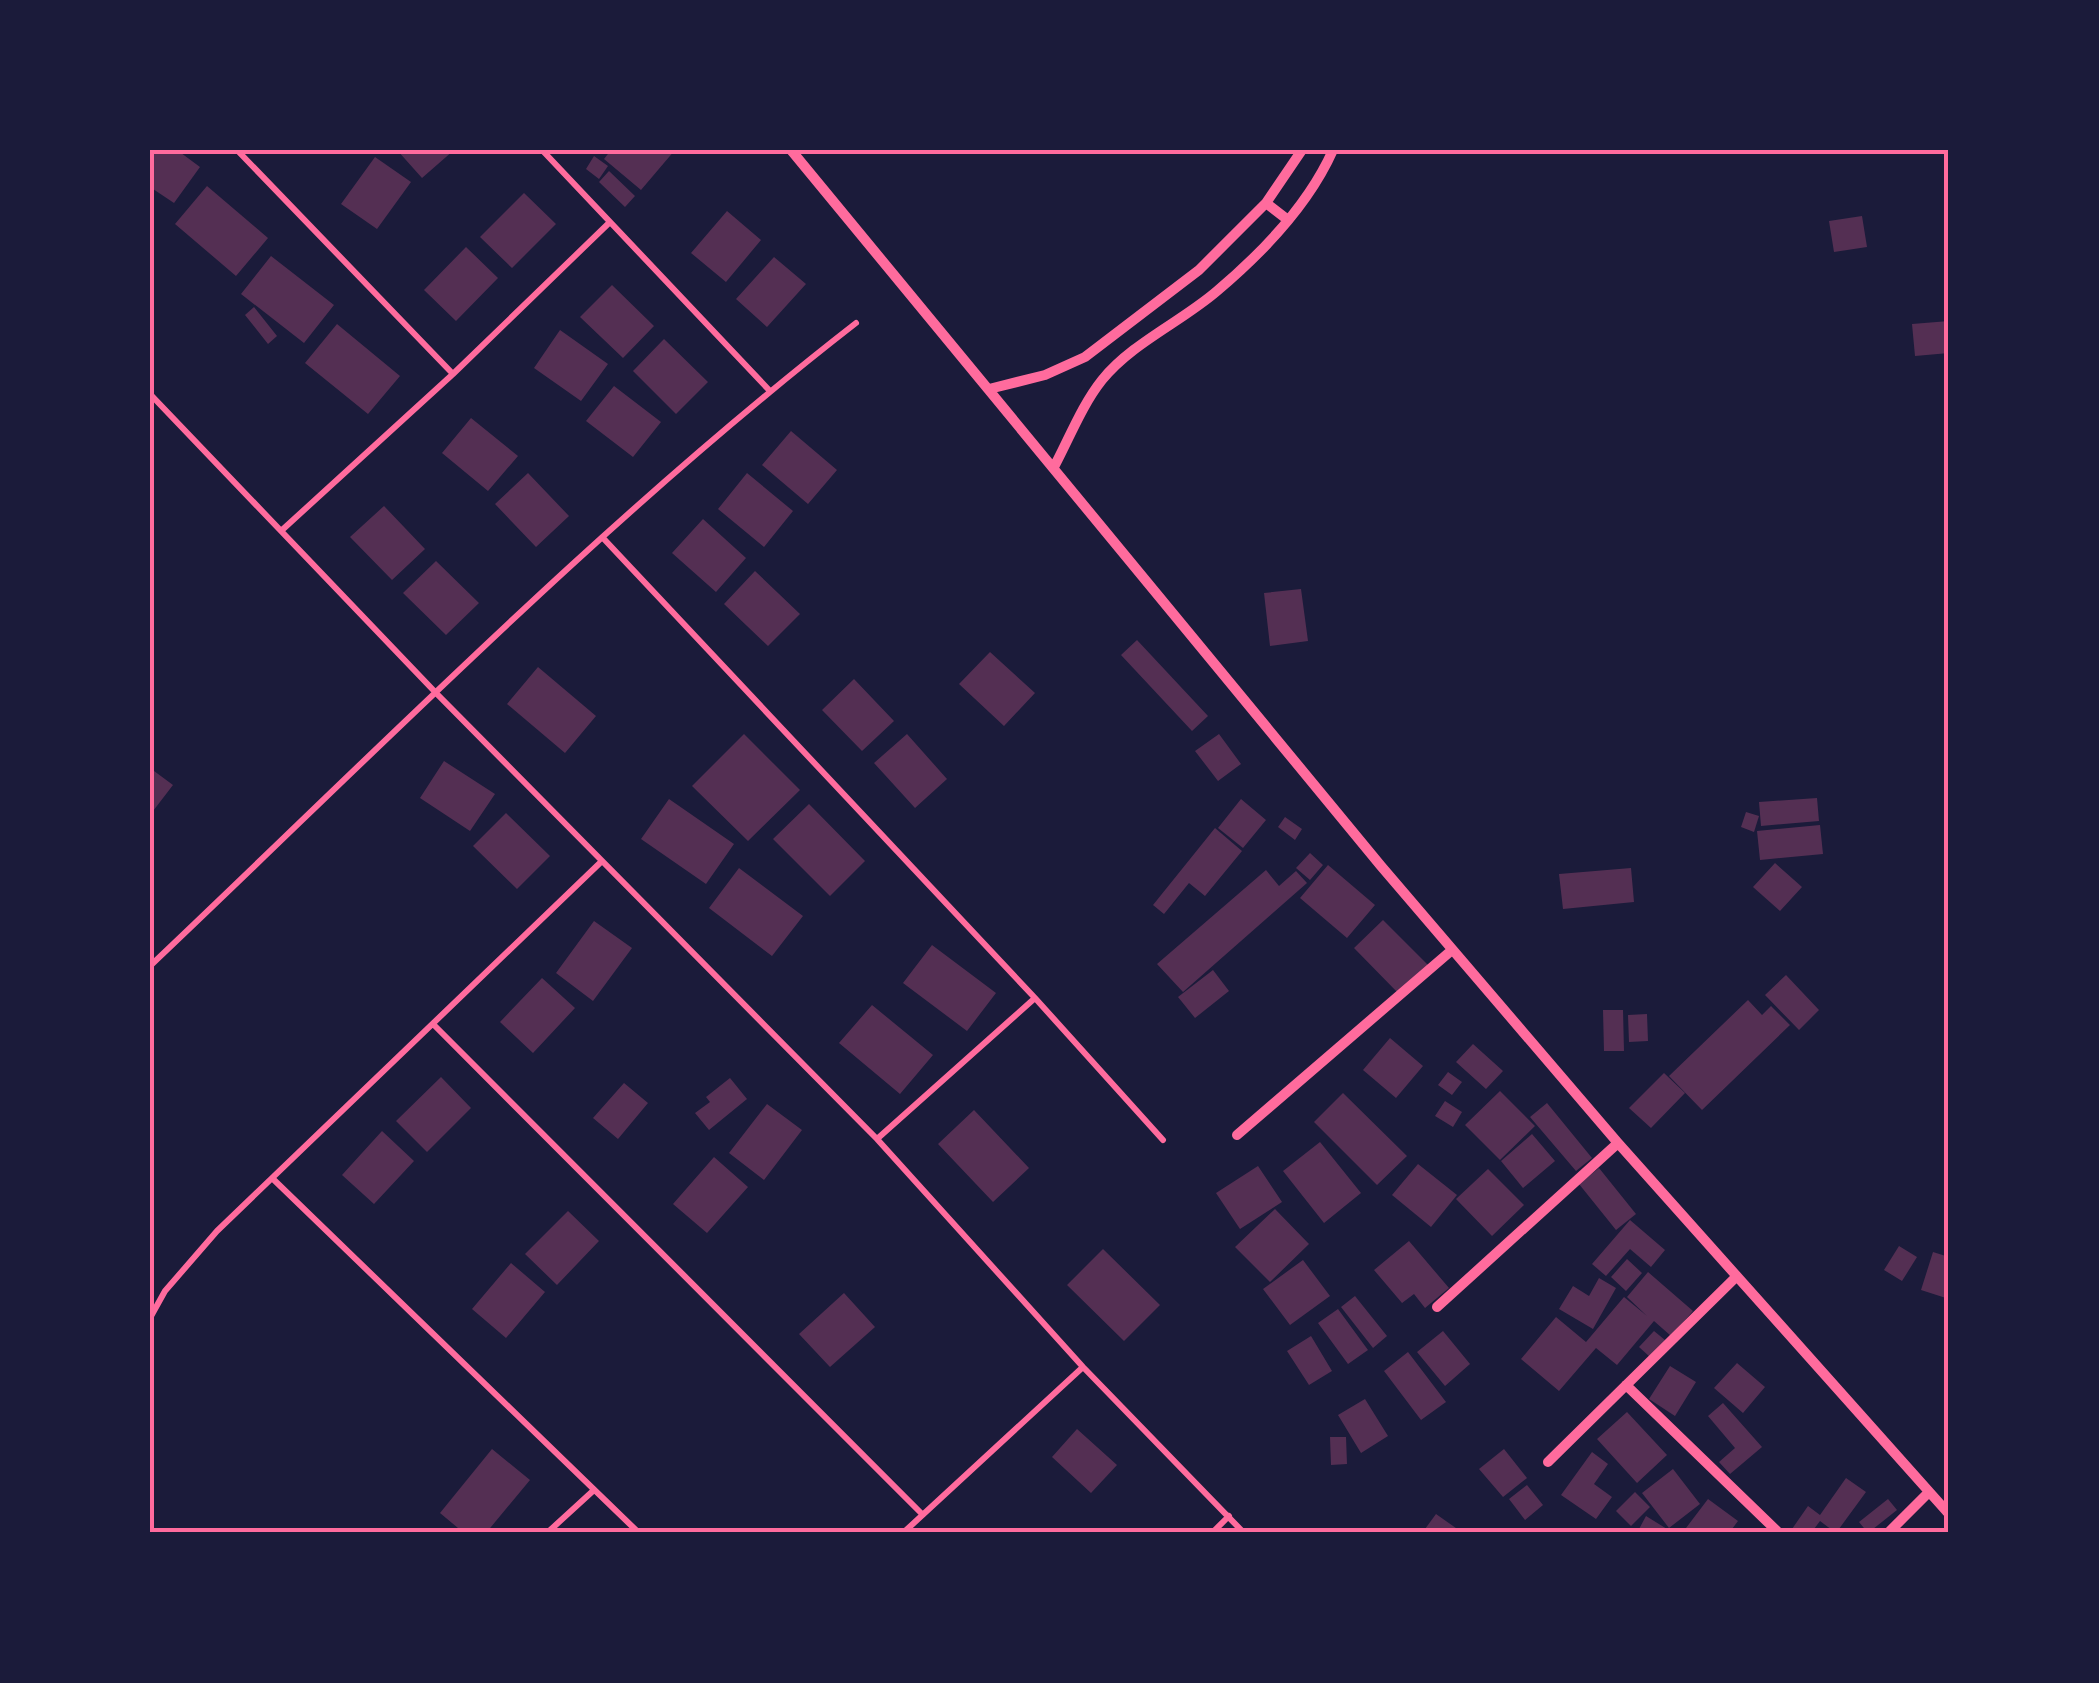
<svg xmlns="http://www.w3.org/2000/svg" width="2099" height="1683" font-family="Montserrat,sans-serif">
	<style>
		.building { fill: #542f53 }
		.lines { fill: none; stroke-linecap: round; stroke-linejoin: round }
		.service { stroke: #ff6b9d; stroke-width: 6 }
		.minor { stroke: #ff6b9d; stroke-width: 10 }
		.neatline { fill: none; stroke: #ff6b9d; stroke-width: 4 }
	</style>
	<rect width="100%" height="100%" fill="#1b1b3a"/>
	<path class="building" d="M150 150H177L200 167 174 203 150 187Z
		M397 150H454L422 178Z
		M611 150H675L641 190 604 159Z
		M594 156 608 166 599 179 586 169Z
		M375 157 411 182 377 229 341 204Z
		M609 171 635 196 625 207 599 182Z
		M207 186 268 238 236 276 175 224Z
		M524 193 556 224 512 268 480 237Z
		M727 211 761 240 726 282 691 253Z
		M1862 216 1867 247 1834 252 1829 221Z
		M466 247 498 278 456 321 424 290Z
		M271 256 334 305 304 343 241 294Z
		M774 257 806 284 767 327 736 299Z
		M612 285 654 326 623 358 580 317Z
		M254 307 277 336 268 344 245 315Z
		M1949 321V353L1915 356 1912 324Z
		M337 324 400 376 368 414 305 363Z
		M560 330 608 364 581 401 534 368Z
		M664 339 708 382 676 414 633 371Z
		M614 386 661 422 633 457 586 421Z
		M471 418 518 456 488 491 442 453Z
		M791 431 837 470 808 504 762 465Z
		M528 473 569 516 536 547 495 504Z
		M747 473 793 511 764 547 718 509Z
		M384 506 425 549 392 580 350 537Z
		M703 519 746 558 716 592 672 553Z
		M436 561 479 603 446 635 403 593Z
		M755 571 800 614 768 646 724 604Z
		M1301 589 1308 641 1270 646 1264 593Z
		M1137 640 1208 716 1192 731 1121 655Z
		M990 652 1035 693 1004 726 959 684Z
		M538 667 596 716 565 753 507 704Z
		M854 679 894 721 862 751 822 710Z
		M744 734 800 790 748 841 692 786Z
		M907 734 947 779 915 808 874 763Z
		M1219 734 1241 764 1218 781 1195 751Z
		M444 761 495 794 470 831 420 798Z
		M150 768 173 785 150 815Z
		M1817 798 1819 821 1761 826 1759 802Z
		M669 799 734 844 706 884 641 839Z
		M1241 799 1266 820 1243 848 1218 828Z
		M809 804 865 861 830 896 773 839Z
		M1746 812 1759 816 1754 832 1741 827Z
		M506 813 550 856 517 889 473 846Z
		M1285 817 1302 829 1295 840 1278 827Z
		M1820 825 1823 854 1760 860 1757 831Z
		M1215 828 1242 851 1205 896 1189 883 1164 914 1153 905Z
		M1310 853 1323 865 1310 880 1296 868Z
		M1775 863 1802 887 1780 911 1753 887Z
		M1328 865 1375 905 1347 938 1300 898Z
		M739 868 803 916 772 956 709 908Z
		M1631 868 1634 902 1563 909 1559 874Z
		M1266 870 1279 886 1296 871 1307 883 1183 992 1157 964Z
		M1383 920 1428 965 1399 994 1354 948Z
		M594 921 632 948 593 1001 556 973Z
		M932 945 996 993 967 1031 903 983Z
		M1213 970 1229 991 1195 1018 1178 997Z
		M1786 975 1819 1010 1799 1030 1765 995Z
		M542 978 575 1008 533 1053 500 1022Z
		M1748 1000 1762 1015 1771 1006 1790 1025 1702 1110 1669 1076Z
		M872 1005 933 1055 900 1094 839 1043Z
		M1603 1010H1623L1624 1051H1604Z
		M1647 1014 1648 1041 1629 1042 1628 1015Z
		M1390 1038 1423 1066 1396 1098 1363 1070Z
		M1473 1044 1503 1071 1486 1089 1456 1062Z
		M1448 1072 1462 1082 1452 1095 1438 1085Z
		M1664 1073 1685 1093 1651 1128 1629 1108Z
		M441 1077 471 1108 427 1152 396 1121Z
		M730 1078 747 1099 709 1130 695 1113 710 1102 706 1097Z
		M624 1083 648 1103 618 1139 593 1118Z
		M1500 1091 1535 1126 1500 1160 1465 1125Z
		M1343 1093 1407 1156 1377 1185 1314 1122Z
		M1445 1101 1462 1112 1453 1127 1435 1116Z
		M1547 1103 1592 1158 1576 1171 1530 1117Z
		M767 1104 802 1130 764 1180 729 1153Z
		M974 1110 1029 1168 993 1202 938 1144Z
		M382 1131 414 1161 374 1204 342 1175Z
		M1532 1134 1555 1161 1523 1188 1501 1161Z
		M1320 1142 1361 1193 1324 1223 1283 1171Z
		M714 1157 748 1187 707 1233 673 1204Z
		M1418 1164 1457 1195 1431 1227 1392 1195Z
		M1258 1166 1282 1202 1240 1229 1216 1193Z
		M1599 1168 1636 1214 1616 1230 1579 1184Z
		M1488 1169 1524 1205 1492 1236 1456 1199Z
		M1275 1209 1309 1244 1270 1282 1235 1247Z
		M568 1211 599 1241 557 1285 525 1254Z
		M1630 1220 1665 1250 1651 1267 1630 1249 1606 1276 1592 1264Z
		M1409 1241 1449 1288 1425 1308 1414 1294 1402 1303 1374 1270Z
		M1899 1246 1917 1257 1902 1281 1884 1270Z
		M1103 1249 1160 1305 1124 1341 1067 1285Z
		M1933 1252 1949 1257V1299L1921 1290Z
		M1627 1259 1642 1273 1626 1291 1611 1277Z
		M1303 1260 1330 1296 1290 1325 1263 1289Z
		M511 1263 545 1292 506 1338 472 1309Z
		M1648 1272 1693 1311 1671 1336 1654 1321 1617 1365 1596 1348 1559 1391 1521 1359 1556 1317 1586 1342 1624 1297 1647 1316 1627 1297Z
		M1599 1278 1616 1288 1593 1329 1559 1309 1573 1286 1589 1296Z
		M844 1293 875 1327 830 1367 799 1334Z
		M1355 1296 1387 1336 1373 1348 1341 1307Z
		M1338 1309 1368 1350 1348 1364 1318 1323Z
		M1443 1331 1470 1364 1445 1386 1417 1352Z
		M1654 1331 1665 1340 1650 1357 1639 1347Z
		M1311 1336 1332 1371 1309 1385 1287 1351Z
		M1408 1352 1446 1402 1421 1420 1384 1371Z
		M1737 1363 1765 1387 1743 1413 1714 1388Z
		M1670 1366 1696 1382 1675 1416 1649 1399Z
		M1365 1399 1388 1436 1361 1453 1338 1415Z
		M1723 1403 1762 1447 1730 1474 1719 1462 1735 1448 1708 1416Z
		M1627 1412 1667 1455 1637 1483 1597 1439Z
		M1077 1429 1117 1465 1091 1493 1052 1457Z
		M1330 1437H1346L1347 1464 1331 1465Z
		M492 1449 530 1480 486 1533H464L440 1513Z
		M1504 1449 1527 1478 1503 1497 1479 1469Z
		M1592 1452 1608 1464 1594 1484 1612 1497 1596 1519 1561 1495Z
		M1673 1469 1700 1504 1669 1528 1642 1493Z
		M1846 1478 1866 1492 1836 1533 1820 1521 1811 1533H1798L1792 1529 1808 1506 1820 1515Z
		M1527 1485 1543 1505 1525 1520 1509 1499Z
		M1635 1492 1650 1507 1631 1526 1616 1511Z
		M1708 1499 1738 1521 1729 1533H1692L1686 1528Z
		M1888 1499 1897 1510 1868 1533 1859 1522Z
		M1436 1514 1463 1533H1431L1425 1529Z
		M1646 1516 1667 1529 1665 1533 1638 1531Z"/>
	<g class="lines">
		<path class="service" d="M237 150 453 374
			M542 150 769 390
			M150 394 437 694 877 1139 1083 1367 1244 1533
			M281 531 453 374 610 222
			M603 538 1035 998 1163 1140
			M150 966C380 748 605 518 856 323
			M433 1024 922 1514
			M877 1139 1035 998
			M272 1178 639 1533
			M150 1318 165 1291 217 1231 602 861
			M547 1533 594 1490
			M903 1533 1083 1367
			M1212 1533 1229 1516"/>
		<path class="minor" d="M791 150 1381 866 1618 1143 1949 1514
			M1266 203 1288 220
			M989 389 1045 375 1085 357 1199 270 1266 203 1302 150
			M1054 467C1069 439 1082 405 1102 380 1132 343 1181 322 1217 291 1262 253 1309 204 1333 150
			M1237 1135 1452 950
			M1437 1307 1618 1143
			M1626 1385 1779 1533
			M1548 1462 1736 1277
			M1888 1533 1928 1493"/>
	</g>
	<rect width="2099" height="1683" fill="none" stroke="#1b1b3a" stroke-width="305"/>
	<rect x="152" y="152" width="1794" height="1378" class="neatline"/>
</svg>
